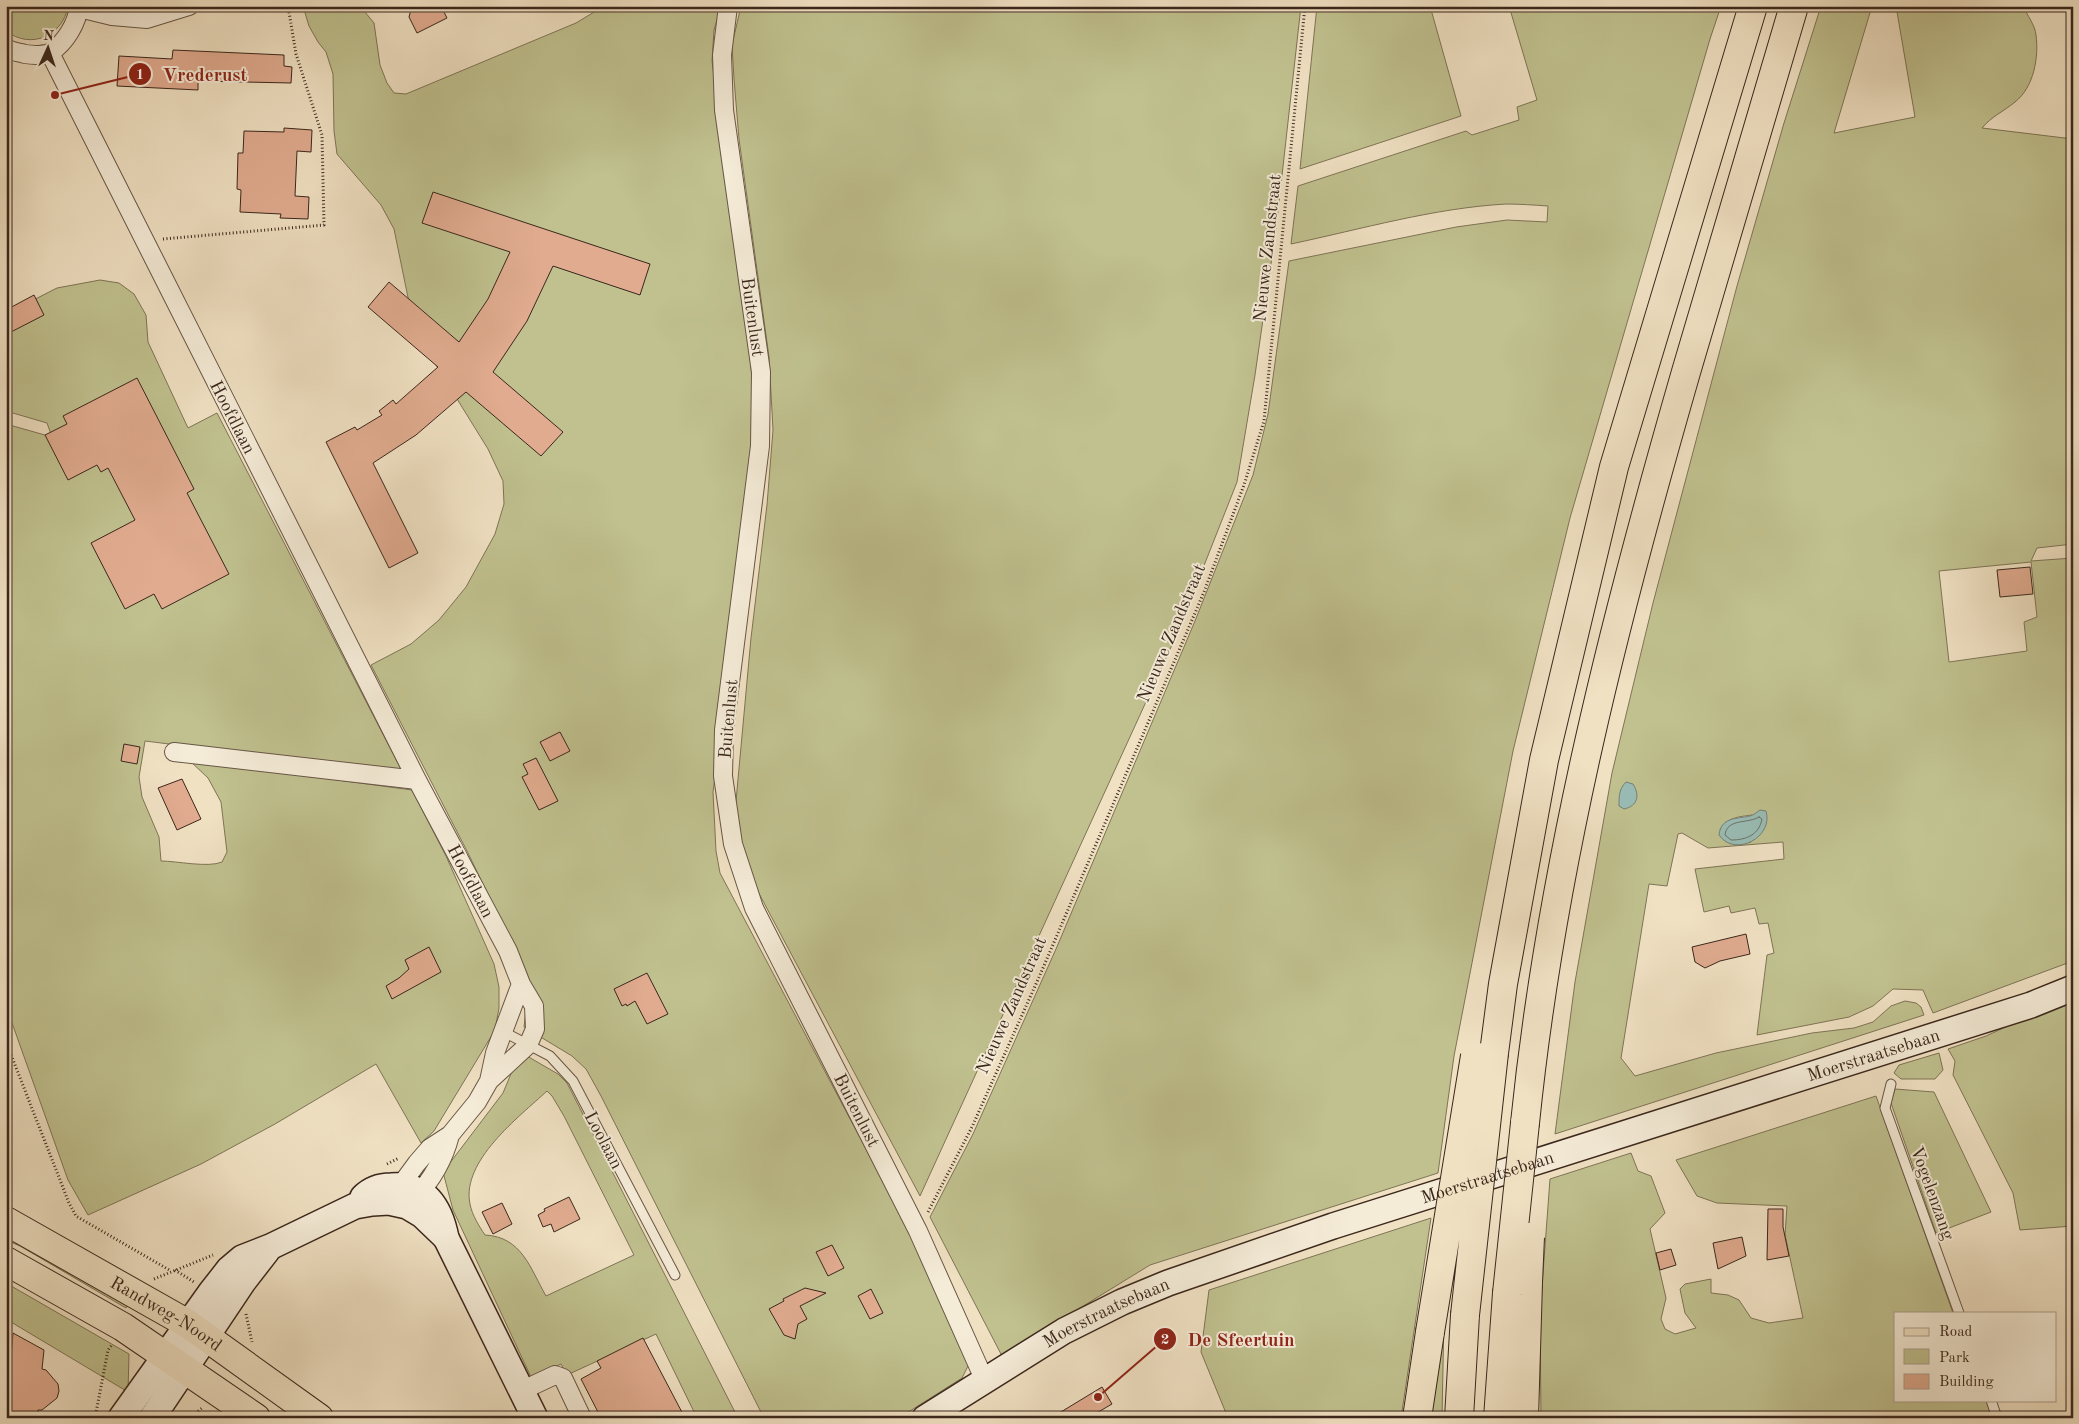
<svg xmlns="http://www.w3.org/2000/svg" width="2079" height="1424" font-family="'Old Standard TT',serif">
	<style>
		.green { fill: #c0c18f; stroke: #7e7456; fill-rule: evenodd }
		.water { fill: #9abdb6; stroke: #748178 }
		.lines { fill: none; stroke-linecap: round; stroke-linejoin: round }
		.shore { stroke: #6a7269; stroke-width: 1 }
		.building { fill: #e0ab8f; stroke: #3b271c }
		.lane-casing { stroke: #685646; stroke-width: 11 }
		.street-casing { stroke: #685646; stroke-width: 20 }
		.secondary-casing { stroke: #3b271c; stroke-width: 28 }
		.primary-casing { stroke: #3b271c; stroke-width: 30 }
		.highway-casing { stroke: #3b271c; stroke-width: 30 }
		.path { stroke: #3b271c; stroke-width: 3; stroke-dasharray: 1 2.5; stroke-linecap: butt }
		.lane { stroke: #f5ecd8; stroke-width: 9 }
		.street { stroke: #f5ecd8; stroke-width: 18 }
		.secondary { stroke: #f5ecd8; stroke-width: 25 }
		.primary { stroke: #f0e1c3; stroke-width: 28 }
		.highway { stroke: #f0e1c3; stroke-width: 28 }
		.highway-bridge-casing { stroke: #3b271c; stroke-width: 30; stroke-linecap: butt }
		.highway-bridge { stroke: #f0e1c3; stroke-width: 28 }
		.labels { text-anchor: middle; stroke-width: 4; stroke-linejoin: round; paint-order: stroke }
		.street-label { font-size: 18px; fill: #3b271c; stroke: #f5ecd8 }
		.leader { fill: none; stroke: #8f2418; stroke-width: 2 }
		.callout-dot { fill: #8f2418; stroke: #f5ecd8; stroke-width: 2 }
		.mark-label { font-size: 15px; text-anchor: middle; font-weight: bold; fill: #fff }
		.callout-label { font-size: 19px; text-anchor: middle; font-weight: bold; fill: #8f2418; stroke: #f5ecd8; stroke-width: 4; stroke-linejoin: round; paint-order: stroke }
	</style>
	<rect width="100%" height="100%" fill="#f0e1c3"/>
	<filter id="stains"><feTurbulence type="fractalNoise" baseFrequency=".004" numOctaves="4"/><feColorMatrix values="0 0 0 0 .2 0 0 0 0 .09 0 0 0 0 .02 0 0 0 .5 -.17"/></filter>
	<radialGradient id="worn" r=".72"><stop offset=".6" stop-color="#630" stop-opacity="0"/><stop offset="1" stop-color="#630" stop-opacity=".3"/></radialGradient>
	<path class="green" d="M6 6H68C63 36 31 50 6 31Z
		M303 6H360L374 23 380 65 387 83 394 93 406 94 576 23 604 6H721L714 30 712 61 747 324 753 390 752 449 734 638 713 792 716 851 720 873 967 1340 969 1364 962 1378 899 1418H764L601 1096 586 1069 572 1056 524 1027 527 1000 526 972 467 851 371 665 411 644 439 620 466 587 495 534 504 504 503 481 488 449 423 344 412 317 394 229 381 205 337 154 334 131 333 74 326 52 318 42 309 26Z
		M741 6H1301L1276 229 1255 375 1237 482 1177 634 920 1196 755 886 738 842 735 812 751 638 767 505 773 430 769 357 739 139 734 79 732 45Z
		M1317 6H1430L1461 116 1300 169Z
		M1509 6H1721L1710 39 1570 518 1513 751 1454 1056 1438 1173 1150 1265 1002 1356 930 1217 973 1134 1056 949 1195 621 1253 475 1268 414 1289 261 1456 227 1507 220 1547 222 1548 206C1534 205 1519 204 1506 204 1434 208 1362 229 1291 244L1298 186 1466 131 1472 135 1519 120 1517 107 1537 100Z
		M1821 6H1872L1834 133 1915 117 1896 6H2023C2027 15 2035 25 2036 35 2039 57 2034 87 2015 102 2003 112 1992 116 1982 128L2073 139V544L2037 548 2031 561 2073 558V961L1933 1013 1923 990 1893 989 1873 1006 1849 1017 1757 1035 1767 955 1774 953 1768 923 1759 924 1755 908 1731 913 1729 906 1704 912 1695 869 1784 859 1783 842 1708 848 1682 833 1678 834 1667 886 1649 884 1621 1058 1635 1076 1716 1053 1812 1033 1854 1028 1873 1022 1891 1006 1905 1001 1916 1003 1921 1007 1924 1015 1555 1134 1575 982 1612 773 1653 603 1737 286 1784 123ZM2031 562 2037 617 2024 622 2027 651 1949 662 1939 571ZM1752 815 1751 842 1735 845 1720 830C1728 817 1738 817 1752 815Z
		M100 280 119 283 134 294 146 315 148 342 188 428 217 413 403 773 145 741 139 777 142 797 159 837 161 861C177 861 208 868 222 862L227 852 221 802 208 778 189 760 412 790 446 856 494 964 499 987V1008L495 1030 434 1131 421 1143 376 1064 275 1124 201 1164 88 1215 68 1180 6 1006V424L52 437 47 423 6 411V314L57 288Z
		M2073 996V1226L2020 1230 2013 1193 1953 1075 1955 1061 1948 1049 1986 1036Z
		M520 1052 558 1074 567 1083 738 1418H697L656 1334 567 1375 561 1364 531 1377 453 1210 443 1172 503 1093ZM547 1091 552 1096 564 1116 634 1255 546 1296C530 1268 522 1237 485 1235 479 1226 472 1215 470 1204 461 1161 519 1117 547 1091Z
		M1939 1053 1943 1070 1935 1079H1901L1894 1073 1899 1065Z
		M1895 1089 1934 1092 1991 1212 1936 1233 1891 1103Z
		M1876 1096 1953 1313H1895V1400H1986L1992 1418H1541L1540 1314 1550 1179 1631 1153 1638 1171 1651 1176 1665 1213 1650 1229 1666 1298 1661 1319 1665 1329 1675 1334 1696 1328 1685 1313 1680 1289 1685 1284 1711 1279V1293L1728 1295 1739 1300 1751 1318 1769 1323 1803 1318 1785 1235 1787 1206 1717 1203 1697 1196 1676 1160Z
		M1431 1218 1401 1418H1228L1201 1352 1209 1290Z
		M6 1229 130 1301 126 1308 20 1246 6 1240Z
		M1445 1266 1442 1418H1422Z
		M6 1283 129 1354 128 1392 6 1319Z"/>
	<path class="water" d="M1626 782 1633 784C1640 795 1638 806 1624 809L1619 806C1619 796 1619 789 1626 782Z
		M1760 810 1766 811C1774 837 1735 858 1719 835 1721 817 1736 819 1750 816 1754 815 1757 812 1760 810Z"/>
	<g class="lines">
		<path class="shore" d="M1759 817 1762 819C1759 835 1746 840 1731 840L1725 835C1727 818 1748 824 1759 817Z"/>
	</g>
	<path class="building" d="M412 6H441L447 18 417 33 409 17Z
		M173 50 284 55V66L292 67 291 83 198 81V90L117 86 119 56 172 59Z
		M284 128 312 130 311 152 297 151 295 196 309 197 308 219 280 218 281 214 240 212 241 190 237 189 238 153H243L244 131 284 132Z
		M433 192 650 264 640 295 553 266 527 321 493 372 563 432 541 456 466 392 416 435 373 463 418 553 389 568 326 442 355 427 357 430 382 415 379 411 393 400 396 404 438 367 368 307 389 282 459 342 488 299 510 252 422 223Z
		M34 295 44 315 11 332 6 323V310Z
		M137 378 194 489 187 493 229 574 162 609 154 594 125 609 91 543 135 520 108 468 101 472 97 465 68 480 45 435 67 424 63 416Z
		M2030 567 2033 594 2000 597 1997 570Z
		M560 732 570 751 550 761 540 742Z
		M124 744 140 747 137 764 121 761Z
		M536 758 558 801 539 810 522 777 528 774 523 764Z
		M182 779 201 819 177 830 158 788Z
		M1746 934 1750 954 1720 961 1705 968 1695 962 1692 947Z
		M429 947 441 972 392 999 386 986 399 978 409 969 405 960Z
		M647 973 668 1014 647 1024 635 1001 627 1006 626 1004 622 1006 614 989Z
		M569 1197 580 1219 554 1232 551 1224 543 1227 538 1215 545 1211 544 1209Z
		M502 1203 512 1224 493 1234 482 1212Z
		M1768 1209H1783V1227L1789 1256 1767 1260Z
		M1742 1237 1746 1256 1718 1269 1713 1243Z
		M832 1245 844 1268 828 1276 816 1252Z
		M1671 1249 1676 1265 1660 1270 1656 1253Z
		M805 1288 826 1293 800 1306 807 1319 798 1324 795 1339 784 1335 769 1309 784 1301 783 1299Z
		M871 1289 883 1313 870 1319 858 1296Z
		M13 1333 44 1350 42 1369 46 1370 58 1384 59 1391 57 1398 42 1410H38L37 1418H6Z
		M643 1338 685 1418H601L581 1379 601 1368 597 1361Z
		M1102 1387 1112 1404 1088 1418H1051Z"/>
	<g class="lines">
		<g class="lane-casing">
			<path id="lane" d="M504 1032 550 1056 573 1081 675 1275
				M1891 1084 1885 1108 1959 1313
				M1991 1400 1997 1418"/>
		</g>
		<g class="street-casing">
			<path id="street" d="M728 6 722 55 724 110 761 372 760 446 724 730 723 776 733 844 754 908 918 1231 984 1379
				M79 8 112 16 147 19 189 6
				M6 48C12 52 18 52 25 54 31 55 46 56 51 52 66 42 77 23 79 6
				M50 53 417 780 508 951 521 984 534 1006 535 1029 528 1045 489 1081 477 1102 450 1135 430 1148 417 1163 406 1178 403 1185 405 1195
				M174 752 417 780
				M489 1081 495 1053 521 984
				M414 1199C431 1181 444 1159 450 1135
				M521 1391 555 1375 563 1378 582 1418"/>
		</g>
		<g class="secondary-casing">
			<g id="secondary">
				<path d="M363 1197C370 1190 380 1186 391 1186 425 1183 440 1207 446 1238L535 1418"/>
				<path d="M121 1418 211 1292 229 1269 242 1258 270 1247 355 1206 372 1203 389 1202 407 1206 422 1215 446 1238"/>
				<path d="M152 1418 243 1282 267 1251"/>
				<path id="s1" d="M925 1418 1064 1331 1122 1302 1168 1283 1333 1226 2031 1005 2073 988"/>
			</g>
		</g>
		<g class="primary-casing">
			<g id="primary">
				<path id="s2" d="M6 1221 188 1324 319 1418"/>
				<path d="M6 1261 123 1327 256 1418"/>
			</g>
		</g>
		<g class="highway-casing">
			<path id="highway" d="M1494 1053 1503 984 1544 760 1614 467 1753 6
				M1525 1123C1551 868 1615 618 1686 372 1721 250 1757 128 1794 6
				M1417 1418 1430 1332
				M1459 1418 1465 1315
				M1498 1418 1507 1293
				M1524 1418 1528 1282"/>
		</g>
		<path class="path" d="M163 239 324 225 322 135 296 54 288 6
			M6 1042 69 1203 76 1216 171 1271
			M387 1164 399 1158
			M928 1212 972 1127 1040 975 1204 592 1244 485 1264 421 1305 6
			M175 1270 194 1282
			M154 1279 213 1255
			M246 1314 252 1342
			M95 1418 108 1350 112 1345
			M190 1418 203 1407"/>
		<use href="#lane" class="lane"/>
		<use href="#street" class="street"/>
		<use href="#secondary" class="secondary"/>
		<use href="#primary" class="primary"/>
		<use href="#highway" class="highway"/>
		<g class="highway-bridge-casing">
			<path id="highway-bridge" d="M1528 1282 1530 1237
				M1507 1293 1525 1123
				M1465 1315 1494 1053
				M1430 1332 1475 1056"/>
		</g>
		<use href="#highway-bridge" class="highway-bridge"/>
	</g>
	<g class="labels">
		<g class="street-label">
			<text transform="translate(1267 248) rotate(-84)" y="6">Nieuwe Zandstraat</text>
			<text transform="translate(753 317) rotate(82)" y="6">Buitenlust</text>
			<text transform="translate(233 417) rotate(63)" y="6">Hoofdlaan</text>
			<text transform="translate(1171 633) rotate(-67)" y="6">Nieuwe Zandstraat</text>
			<text transform="translate(728 719) rotate(-85)" y="6">Buitenlust</text>
			<text transform="translate(471 881) rotate(62)" y="6">Hoofdlaan</text>
			<text transform="translate(1011 1005) rotate(-66)" y="6">Nieuwe Zandstraat</text>
			<text dy="6" stroke="none"><textPath href="#s1" startOffset="1020">Moerstraatsebaan</textPath></text>
			<text transform="translate(857 1110) rotate(63)" y="6">Buitenlust</text>
			<text transform="translate(604 1140) rotate(62)" y="6">Loolaan</text>
			<text dy="6" stroke="none"><textPath href="#s1" startOffset="615">Moerstraatsebaan</textPath></text>
			<text transform="translate(1933 1193) rotate(70)" y="6">Vogelenzang</text>
			<text dy="6" stroke="none"><textPath href="#s2" startOffset="185">Randweg-Noord</textPath></text>
			<text dy="6" stroke="none"><textPath href="#s1" startOffset="210">Moerstraatsebaan</textPath></text>
		</g>
	</g>
	<path class="leader" d="M55 95L140 74M1098 1397L1165 1339"/>
	<g class="callout-dot">
		<circle cx="55" cy="95" r="5"/>
		<circle cx="1098" cy="1397" r="5"/>
		<circle cx="140" cy="74" r="12"/>
		<circle cx="1165" cy="1339" r="12"/>
	</g>
	<g class="mark-label">
		<text x="140" y="79">1</text>
		<text x="1165" y="1344">2</text>
	</g>
	<g class="callout-label">
		<text x="205" y="81">Vrederust</text>
		<text x="1241" y="1346">De Sfeertuin</text>
	</g>
	<rect width="2079" height="1424" fill="none" stroke="#f0e1c3" stroke-width="25"/>
	<rect x="8" y="8" width="2064" height="1409" fill="none" stroke="#3b271c" stroke-width="2.5"/>
	<rect x="12" y="12" width="2054" height="1399" fill="none" stroke="#3b271c"/>
	<rect x="1894" y="1312" width="162" height="90" fill="#f5ecd8" stroke="#ab9d8d"/>
	<rect x="1904" y="1328" width="25" height="8" fill="#f0e1c3" stroke="#ab9d8d"/>
	<text x="1939" y="1336" font-size="15" fill="#3b271c">Road</text>
	<rect x="1904" y="1349" width="25" height="15" fill="#c0c18f" stroke="#ab9d8d"/>
	<text x="1939" y="1362" font-size="15" fill="#3b271c">Park</text>
	<rect x="1904" y="1374" width="25" height="15" fill="#e0ab8f" stroke="#ab9d8d"/>
	<text x="1939" y="1386" font-size="15" fill="#3b271c">Building</text>
	<g transform="translate(48 48) rotate(3)" stroke="#f5ecd8" stroke-width="4" paint-order="stroke">
	<path d="M0-4L9 19L0 12L-9 19Z" fill="#3b271c"/>
	<text y="-8" font-size="14" font-weight="bold" text-anchor="middle" fill="#3b271c">N</text>
	</g>
	<rect width="100%" height="100%" filter="url(#stains)"/>
	<rect width="100%" height="100%" fill="url(#worn)"/>
</svg>
